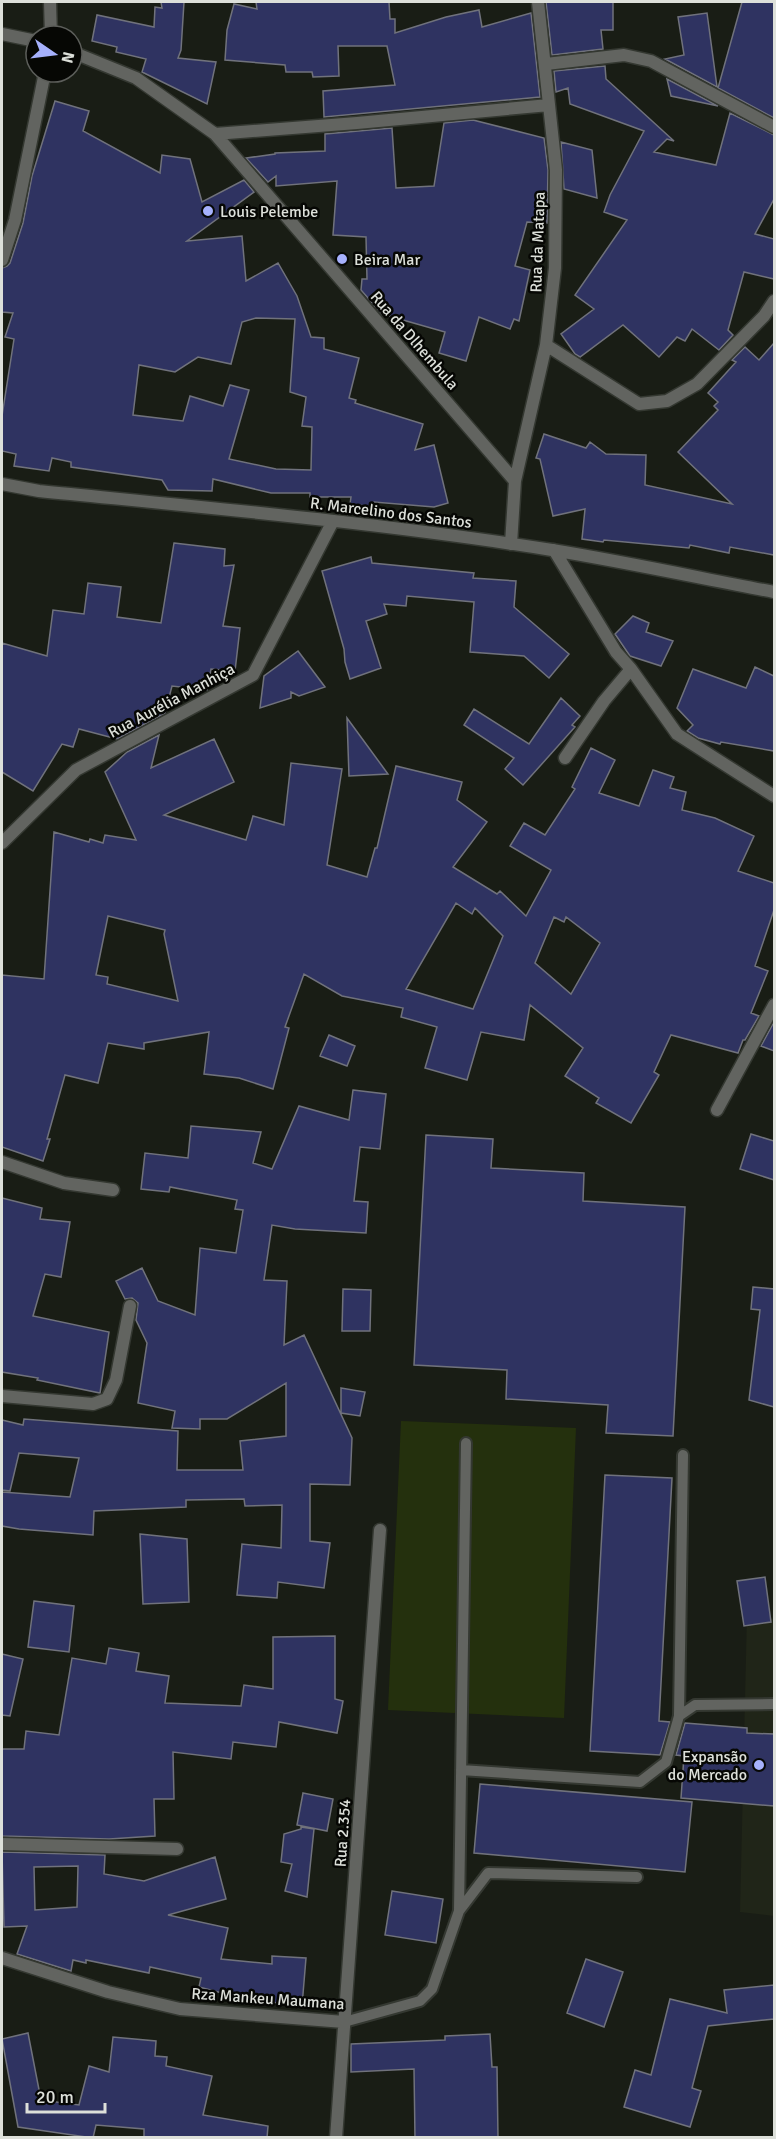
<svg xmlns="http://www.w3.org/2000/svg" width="776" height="2139" font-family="Signika,sans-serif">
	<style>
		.built { fill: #202518 }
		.green { fill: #24300d }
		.building { fill: #2f3361; stroke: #70727c; stroke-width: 1.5; fill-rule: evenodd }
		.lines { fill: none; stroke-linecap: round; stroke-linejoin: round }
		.lane-casing { stroke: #343831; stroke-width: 14 }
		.street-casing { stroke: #343831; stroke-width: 15 }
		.lane { stroke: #626460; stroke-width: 10 }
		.street { stroke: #626460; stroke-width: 12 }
		.poi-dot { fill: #a6b1fc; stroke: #060704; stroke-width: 2 }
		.labels { text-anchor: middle; stroke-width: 5; stroke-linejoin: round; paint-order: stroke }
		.poi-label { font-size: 16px; fill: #dde0da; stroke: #060704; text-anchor: start }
		.street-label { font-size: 16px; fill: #dde0da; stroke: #060704 }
	</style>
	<rect width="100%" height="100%" fill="#191d15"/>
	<path class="built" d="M747 1614 774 1619V1916L740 1912Z"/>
	<path class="green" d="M401 1421 576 1428 564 1718 388 1710Z"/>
	<path class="building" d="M161 2H184L181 50 178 58 216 62 207 104 142 72 146 59 116 52 117 47 92 41 97 15 154 27 155 7 162 8Z
		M256 2H389L390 19H395V33L446 17 479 10 482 27 531 13 540 97 324 117 323 91 395 85 387 46H338L339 76 313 77 312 72H286L285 65 225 60 227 30 234 4 257 9Z
		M546 2H613V30H601L603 49 552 55Z
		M742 2H774V118L718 88Z
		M707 13 717 87 665 59 684 55 678 17Z
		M605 66 606 79 674 141 667 139 654 152 716 165 730 113 774 135V199L755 234 774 239V279L744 272 728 330 733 335 719 350 692 329 685 341 677 337 659 357 623 325 580 357 575 354 561 334 594 309 575 295 627 220 604 212 610 195 644 131 570 104 568 88 556 92 554 71Z
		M667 79 718 106 671 96Z
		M55 101 89 111 83 131 160 173 162 155 190 159 202 202 244 180 254 192 187 241 242 236 246 281 278 263 297 296 311 337 324 338V349L359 358 349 398 356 400 355 403 423 424 415 450 434 445 448 503 434 507 374 502 373 507 350 504 351 497H310V493H271L213 479 212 491 168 490 162 480 71 467V462L52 458 49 471 14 466 16 454 2 451V416L14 339 5 337 13 313 2 312V268L7 266 10 263 23 223 32 176ZM256 318 295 319 290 392 306 397 302 426 312 427 311 470 276 469 229 459 249 390 230 385 223 406 190 396 183 421 133 415 139 365 175 372 198 357 231 364 242 322Z
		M473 120 544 138 548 170 547 223 527 222 515 266 530 270 519 321 514 319 510 329 479 317 466 361 439 353 445 332 382 314 361 290 362 279H367L366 237 333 235 337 181 276 186V176L268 182 246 158 275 154V153L325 151V134L392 128 396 188 434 186 444 123Z
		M561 142 592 150 597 198 564 189Z
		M774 343V555L730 547 729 553 690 545 689 548 604 540 603 542 582 539 585 509 553 516 540 459 536 458 544 434 586 448 590 442 606 454 646 455 645 485 732 504 678 452 718 410 714 406 718 402 708 393 736 362 732 360 745 347 759 360Z
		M174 543 225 549 224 566 234 565 223 626 240 628 235 671 211 669 207 690 172 686 165 713 117 739 79 729 73 747 62 744 33 791 2 772V643L47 656 53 610 84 614 88 583 121 587 117 617 161 623Z
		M371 557 372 563 474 573 473 578 516 581 514 607 569 654 549 678 524 656 470 652 474 602 407 596 406 606 384 604 387 614 366 621 381 668 350 679 345 662 344 649 322 571Z
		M633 616 649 623 646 632 673 641 661 666 630 656 615 634Z
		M298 651 325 687 299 696 291 692V698L260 708 264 676Z
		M755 667 774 676V751L721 742 720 744 698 738 687 731 693 725 677 708 693 669 746 688Z
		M561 698 580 716 572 725 575 727 523 785 505 769 514 758 464 725 474 709 529 744Z
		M347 718 388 774 349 776Z
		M159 735 151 768 214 739 234 782 164 815 246 840 253 816 284 825 291 763 342 769 327 865 367 877 375 848H377L396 766 462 782 457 800 487 822 453 867 497 894 500 891 526 916 551 870 510 846 524 823 545 835 575 789 572 787 591 748 615 760 599 793 639 806 653 770 674 777 670 788 686 792 682 810 715 818 754 836 738 871 774 883V910L755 966 768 971 751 1013 759 1016 745 1040H743L738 1053 671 1035 654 1072 659 1075 631 1123 596 1103 599 1098 565 1076 583 1048 530 1005 524 1040 481 1032 467 1080 425 1068 437 1027 401 1017 403 1008 342 996 304 974 285 1027 289 1028 273 1089 239 1078 204 1074 209 1032 144 1043V1049L108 1043 98 1083 65 1075 47 1139H50L43 1161 2 1147V975L44 979 54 832 89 842 90 839 103 843 105 835 136 840 105 772 127 752ZM456 903 472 914 475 908 503 936 473 1009 406 989ZM108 916 165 930 164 934 178 1001 107 984 108 977 96 975ZM554 917 564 922 566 917 600 943 571 994 535 963Z
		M774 1022V1051L761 1046Z
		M329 1035 355 1046 347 1066 320 1056Z
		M353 1090 386 1094 380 1149 360 1147 354 1201 368 1202 366 1233 295 1229 272 1225 264 1280 287 1281 284 1345 304 1335 352 1438 350 1485 310 1484V1541L330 1543 324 1588 278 1582 277 1598 237 1595 242 1544 281 1548 282 1505 245 1506 244 1499 186 1500V1507L94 1511 93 1535 19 1529 2 1526V1492L70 1497 79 1458 19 1453 10 1491 2 1490V1420L23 1425 24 1419 178 1431 177 1470H243L240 1441 286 1436V1383L227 1419H200V1429L172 1428 175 1411 138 1403 147 1343 136 1320 138 1303 132 1298 125 1299 116 1281 142 1268 158 1301 195 1315 200 1248 236 1253 243 1210 235 1209 237 1200 170 1187 169 1192 141 1189 145 1153 188 1158 191 1126 261 1132 253 1163 272 1169 299 1106 349 1120Z
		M751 1134 774 1141V1180L740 1169Z
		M426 1135 493 1139 491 1168 584 1173 583 1201 685 1207 673 1436 606 1433 608 1405 506 1399 507 1370 414 1365Z
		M2 1198 42 1208 40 1219 70 1222 61 1277 45 1274 33 1316 109 1332 100 1393 37 1380 38 1378 2 1372Z
		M753 1287 774 1289V1407L749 1400 760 1310 751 1309Z
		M343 1289 371 1290 370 1331H342Z
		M341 1388 365 1392 360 1416 341 1413Z
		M605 1475 672 1478 659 1721 670 1722 660 1755 590 1751Z
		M140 1534 187 1539 189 1602 143 1604Z
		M765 1577 771 1622 744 1626 737 1581Z
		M34 1601 74 1606 69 1652 28 1647Z
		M335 1636V1699L343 1701 337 1733 279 1722 276 1747 233 1742 231 1759 173 1752 174 1799H154L155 1836 109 1839 2 1836V1749H24L26 1731 59 1735 72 1658 106 1664 109 1648 139 1653 136 1671 169 1676 165 1703 241 1706 244 1685 273 1689V1637Z
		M2 1654 23 1659 10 1716 2 1715Z
		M685 1723 747 1728V1733L774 1734V1806L681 1798 684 1756 676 1755Z
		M480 1784 692 1802 685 1872 474 1853Z
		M303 1793 333 1799 327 1831 297 1825Z
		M301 1827 314 1829 307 1897 285 1891 292 1864 281 1862 284 1834 301 1829Z
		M2 1852 105 1855 104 1874 144 1881 215 1857 226 1899 168 1915 228 1928 221 1959 272 1964V1956L306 1958 302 2006 245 1999 199 1987 201 1978 150 1967 149 1973 86 1960V1963L73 1960 71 1971 17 1954 27 1926 4 1927ZM78 1866 77 1907 35 1910 34 1867Z
		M392 1891 443 1899 436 1943 385 1935Z
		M586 1959 623 1972 604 2027 567 2013Z
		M774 1985V2019L708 2026 692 2088 701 2091 690 2127 624 2107 635 2070 651 2075 670 1999 727 2013 724 1990Z
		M28 2033 41 2100 79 2105 89 2066 109 2072 113 2037 156 2041 155 2056 167 2057 166 2066 212 2076 203 2115 268 2126 267 2138H144V2129L96 2125 93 2138 18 2127 2 2039Z
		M490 2034 492 2067H497L498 2138H415L414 2069 351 2072V2044L445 2040V2036Z"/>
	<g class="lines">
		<g class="lane-casing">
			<path id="lane" d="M679 1716 683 1455
				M461 1770 640 1782 666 1762 679 1716 695 1705 774 1704
				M459 1911 466 1443
				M344 2022 420 2001 432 1989 459 1911 488 1873 637 1877"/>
		</g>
		<g class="street-casing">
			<path id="street" d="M50 2 51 36
				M2 34 36 41
				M72 52 136 78 215 134 515 481
				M546 64 624 55 651 61 774 127
				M215 134 357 123 549 105
				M2 260 15 220 45 72
				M546 345 639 404 667 401 697 384 764 316 774 301
				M2 484 39 491C210 508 382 523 552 550 626 562 700 578 774 592
				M511 544 515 481 546 345 555 268 556 170 538 2
				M554 550 616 652 631 669 677 734 774 796
				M565 758 604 701 631 669
				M2 843 76 770 253 675 333 521
				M717 1110 774 1005
				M2 1162 64 1183 113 1190
				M2 1396 93 1404 107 1399 116 1380 130 1306
				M2 1844 177 1849
				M2 1958 108 1992 180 2009 344 2022
				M336 2138 380 1530"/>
		</g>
		<use href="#lane" class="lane"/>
		<use href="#street" class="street"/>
	</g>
	<g class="poi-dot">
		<circle cx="208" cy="211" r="6"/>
		<circle cx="342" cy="259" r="6"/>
		<circle cx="759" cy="1765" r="6"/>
	</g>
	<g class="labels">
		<g class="poi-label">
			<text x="220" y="217">Louis Pelembe</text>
			<text x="354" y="265">Beira Mar</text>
			<text x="747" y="1762" text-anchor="end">Expansão<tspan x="747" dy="18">do Mercado</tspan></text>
		</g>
		<g class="street-label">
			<text transform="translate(537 242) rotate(-88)" y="6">Rua da Matapa</text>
			<text transform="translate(415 340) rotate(49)" y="6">Rua da Dlhembula</text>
			<text transform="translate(391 512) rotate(7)" y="6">R. Marcelino dos Santos</text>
			<text transform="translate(171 700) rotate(-28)" y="6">Rua Aurélia Manhiça</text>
			<text transform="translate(342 1833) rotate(-86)" y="6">Rua 2.354</text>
			<text transform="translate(268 1998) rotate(4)" y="6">Rza Mankeu Maumana</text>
		</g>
	</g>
	<rect width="776" height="2139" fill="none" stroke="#dde0da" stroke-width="6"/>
	<g transform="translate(54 54) rotate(104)"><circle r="28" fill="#060704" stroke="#5c5e5a" stroke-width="1.5"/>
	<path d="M0-4.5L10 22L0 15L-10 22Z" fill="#a6b1fc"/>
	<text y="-9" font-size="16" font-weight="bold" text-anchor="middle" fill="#dde0da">N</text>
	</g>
	<path d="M27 2103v9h78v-9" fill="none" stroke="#dde0da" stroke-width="3"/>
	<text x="36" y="2103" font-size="18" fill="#dde0da" stroke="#060704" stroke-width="4.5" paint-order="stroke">20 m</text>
</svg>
